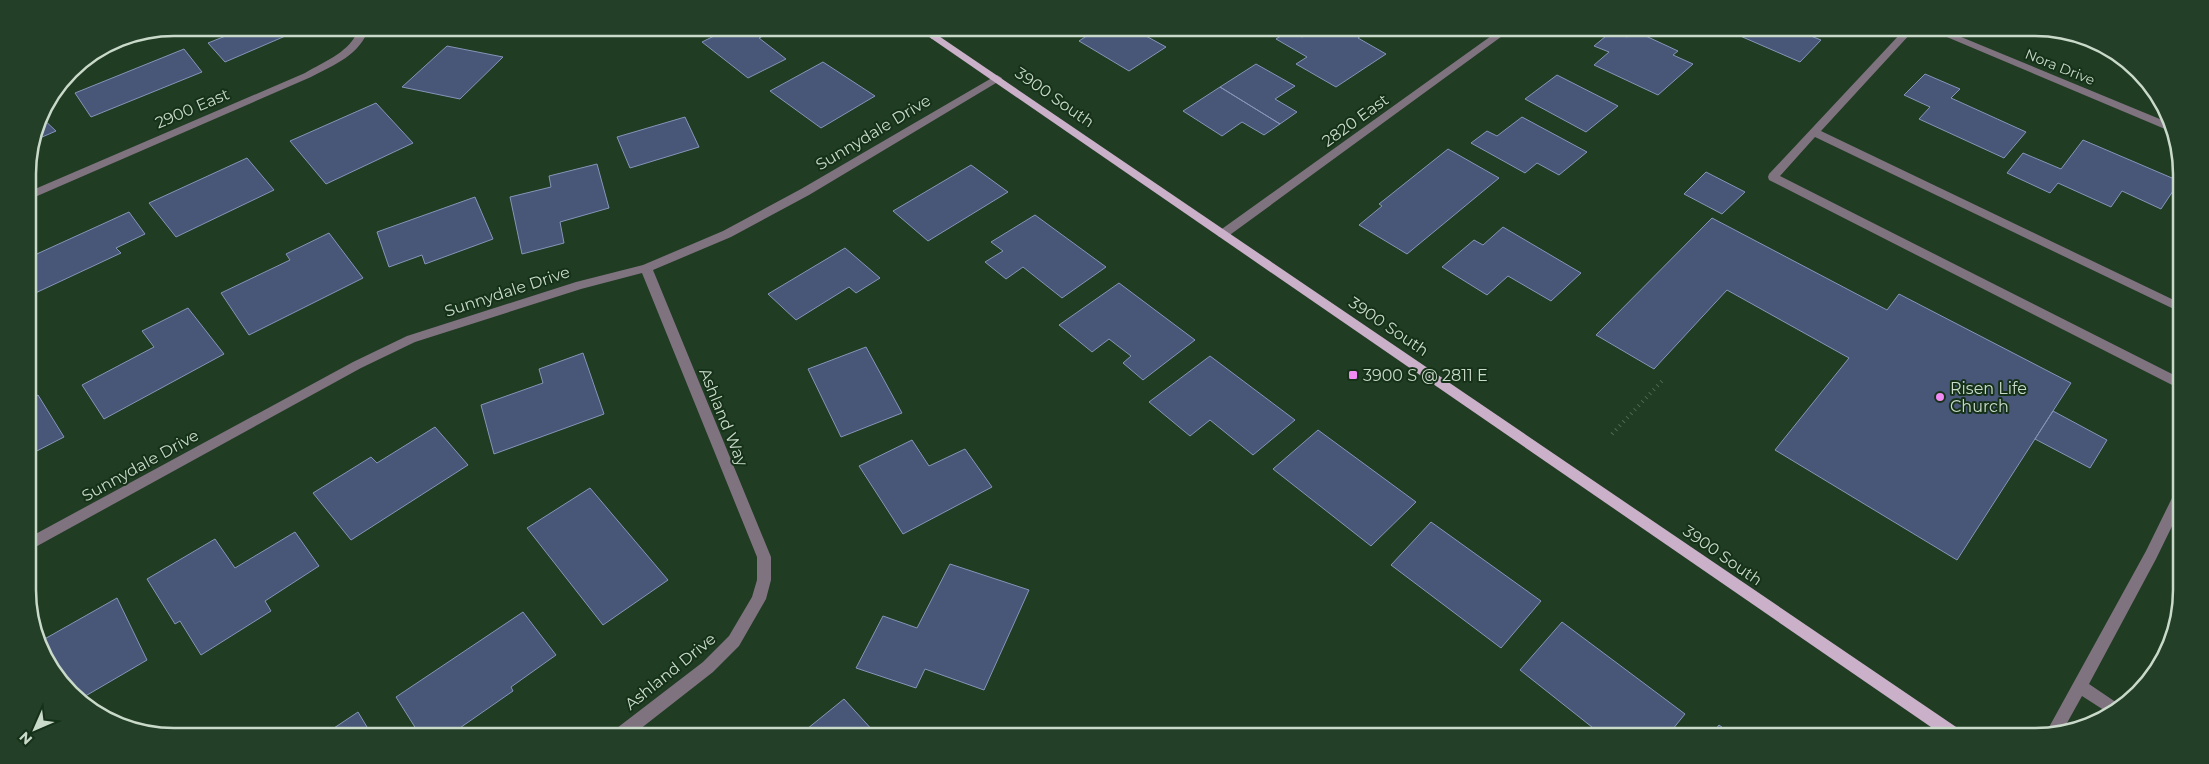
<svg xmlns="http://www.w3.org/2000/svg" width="2209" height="764" font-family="Montserrat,sans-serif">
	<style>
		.building { fill: #485677; stroke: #8595b9 }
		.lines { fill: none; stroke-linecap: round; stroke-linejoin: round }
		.path { stroke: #566e58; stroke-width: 4; stroke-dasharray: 1 4.5; stroke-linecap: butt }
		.minor { fill: #807380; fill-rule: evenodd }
		.major { fill: #cbb0ca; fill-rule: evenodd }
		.poi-dot { fill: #f28af3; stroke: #153219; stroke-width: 2 }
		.labels { text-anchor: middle; stroke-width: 4; stroke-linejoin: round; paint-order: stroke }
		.far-street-label { font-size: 14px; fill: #cadaca; stroke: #153219 }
		.street-label { font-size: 16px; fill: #cadaca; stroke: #153219 }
		.poi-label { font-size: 16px; fill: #cadaca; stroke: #153219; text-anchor: start }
		.rim { fill: none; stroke: #cadaca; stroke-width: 2.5 }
	</style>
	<rect width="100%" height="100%" fill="#203c23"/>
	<path class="building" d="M235 28H293L297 31 225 62 208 43 238 31Z
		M728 29H778L759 38 786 59 748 78 702 42Z
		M1078 30H1135L1166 47 1129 71 1079 41 1088 35Z
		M1290 30 1302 37 1312 31H1361L1365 33 1358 38 1386 54 1336 87 1296 64 1307 57 1276 39Z
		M1612 31 1627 37 1635 31 1678 51 1673 55 1693 64 1658 95 1594 65 1609 52 1594 46Z
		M1731 32H1801L1821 40 1800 62Z
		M447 46 503 57 460 99 402 87Z
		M184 49 202 72 91 117 75 93Z
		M823 62 875 96 821 128 770 91Z
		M1256 64 1295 86 1275 99 1297 112 1280 124 1220 87Z
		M1925 74 1960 89 1951 98 2026 132 2004 158 1919 119 1930 107 1904 95Z
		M1557 75 1618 106 1586 132 1525 99Z
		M1220 87 1280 124 1264 135 1242 122 1222 136 1183 111Z
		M376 103 413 143 326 184 290 141Z
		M40 116 56 131 33 141 39 118Z
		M685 117 699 147 630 168 617 137Z
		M1522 117 1587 152 1559 175 1537 163 1525 173 1471 143 1487 131 1497 136Z
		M2083 140 2179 181V182L2161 209 2122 191 2111 207 2058 183 2050 193 2007 173 2023 153 2061 169Z
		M1448 149 1499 178 1407 254 1359 225 1382 206 1379 204Z
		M247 158 274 190 176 237 149 203Z
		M597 164 609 208 560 222 564 243 522 254 510 197 551 187 549 176Z
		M971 165 1008 192 928 241 893 211Z
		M1706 172 1745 192 1722 214 1684 194Z
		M475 197 493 239 425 264 422 255 389 267 377 232Z
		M129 212 145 234 116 248 121 253 29 296 28 258Z
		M1035 215 1106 267 1062 298 1023 267 1006 279 985 262 1003 251 991 242Z
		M1712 218 1887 310 1899 294 2071 383 1957 560 1775 450 1849 358 1727 290 1654 369 1596 335Z
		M1503 227 1581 273 1551 301 1508 276 1487 295 1442 267 1474 240 1483 245Z
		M329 233 363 278 249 335 221 293 290 260 286 254Z
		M845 248 880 278 856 293 849 287 796 320 768 294Z
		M1119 283 1195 340 1143 380 1123 363 1131 356 1109 339 1092 352 1059 325Z
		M188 308 224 354 104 419 82 385 154 347 142 331Z
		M866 347 902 413 841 437 808 369Z
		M583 353 604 414 494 454 481 405 543 383 539 369Z
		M1210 356 1295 420 1253 455 1210 420 1190 436 1149 402Z
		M38 395 64 437 29 455V400Z
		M2053 411 2107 440 2090 468 2035 439Z
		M435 427 468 465 351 540 313 493 371 457 377 463Z
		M1318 430 1416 502 1371 546 1273 469Z
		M912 440 929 466 965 449 992 487 903 534 859 466Z
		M590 488 668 580 603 625 527 528Z
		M1431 522 1541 601 1501 648 1391 565Z
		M295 532 319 566 265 601 271 611 201 655 180 621 175 624 147 579 215 539 235 568Z
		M950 564 1029 590 984 690 925 669 916 688 856 668 883 616 917 628Z
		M117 598 147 660 82 698 64 687 41 641Z
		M523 612 556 655 511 687 513 691 454 732H418L396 697Z
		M1562 622 1685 714 1668 735H1602L1520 670Z
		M844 699 875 733H802Z
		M358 712 370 732H328Z
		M1719 725 1733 735H1711Z"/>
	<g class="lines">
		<path class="path" d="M1612 434 1662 381"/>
		<path class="minor" d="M359 28H369C360 55 334 65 311 77L28 200V192L305 73C325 61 351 52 359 28Z
			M941 30H952L937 39H931V35Z
			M1498 31H1509L1227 237H1219L1217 234 1219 231Z
			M1902 32H1912L1821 131 2178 302V311L1815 137 1780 176 2178 377V388L1769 180 1768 177 1769 174Z
			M1935 32H1949L2167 122 2171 130 2165 129Z
			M997 75 1002 78 1001 80 809 195 731 237 653 270 771 557V580L766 599 739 646 713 672 635 733H614L617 728 703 662 729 636 752 597 757 580V557L642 273 581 289 415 342 361 368 30 550V537L353 362 407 336 576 282 643 265 723 231 801 189Z
			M2177 496V516L2156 559 2089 684 2123 707 2110 714 2082 696 2062 732 2046 736 2048 729 2146 551 2172 498Z"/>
		<path class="major" d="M919 30H930L1962 731 1965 736H1944Z"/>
	</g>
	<g class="poi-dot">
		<rect x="1348" y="370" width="10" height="10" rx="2.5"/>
		<circle cx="1940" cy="397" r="5"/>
	</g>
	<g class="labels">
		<g class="far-street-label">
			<text transform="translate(2060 67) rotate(22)" y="5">Nora Drive</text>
		</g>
		<g class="street-label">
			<text transform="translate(1055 97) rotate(35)" y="6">3900 South</text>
			<text transform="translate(192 108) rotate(-23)" y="6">2900 East</text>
			<text transform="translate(1355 120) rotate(-36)" y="6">2820 East</text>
			<text transform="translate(873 132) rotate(-31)" y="6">Sunnydale Drive</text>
			<text transform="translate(507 291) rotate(-18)" y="6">Sunnydale Drive</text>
			<text transform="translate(1389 326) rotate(34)" y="6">3900 South</text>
			<text transform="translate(724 417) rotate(68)" y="6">Ashland Way</text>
			<text transform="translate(140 465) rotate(-29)" y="6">Sunnydale Drive</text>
			<text transform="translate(1723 555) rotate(35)" y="6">3900 South</text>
			<text transform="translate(670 671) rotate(-39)" y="6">Ashland Drive</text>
		</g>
		<g class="poi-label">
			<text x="1363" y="381">3900 S @ 2811 E</text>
			<text x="1950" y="394">Risen Life<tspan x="1950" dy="18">Church</tspan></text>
		</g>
	</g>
	<path d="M0 0H2209V764H0ZM174 36H2035A138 138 0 0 1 2173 174V590A138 138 0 0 1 2035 728H174A138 138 0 0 1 36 590V174A138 138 0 0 1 174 36Z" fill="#233f27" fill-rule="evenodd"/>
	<path class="rim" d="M174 36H2035A138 138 0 0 1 2173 174V590A138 138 0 0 1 2035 728H174A138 138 0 0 1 36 590V174A138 138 0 0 1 174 36Z"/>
	<g transform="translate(35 729) rotate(225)" stroke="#153219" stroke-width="4" paint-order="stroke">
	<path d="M0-4L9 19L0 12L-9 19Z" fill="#cadaca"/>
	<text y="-8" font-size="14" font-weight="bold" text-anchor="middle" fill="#cadaca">N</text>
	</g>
</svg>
